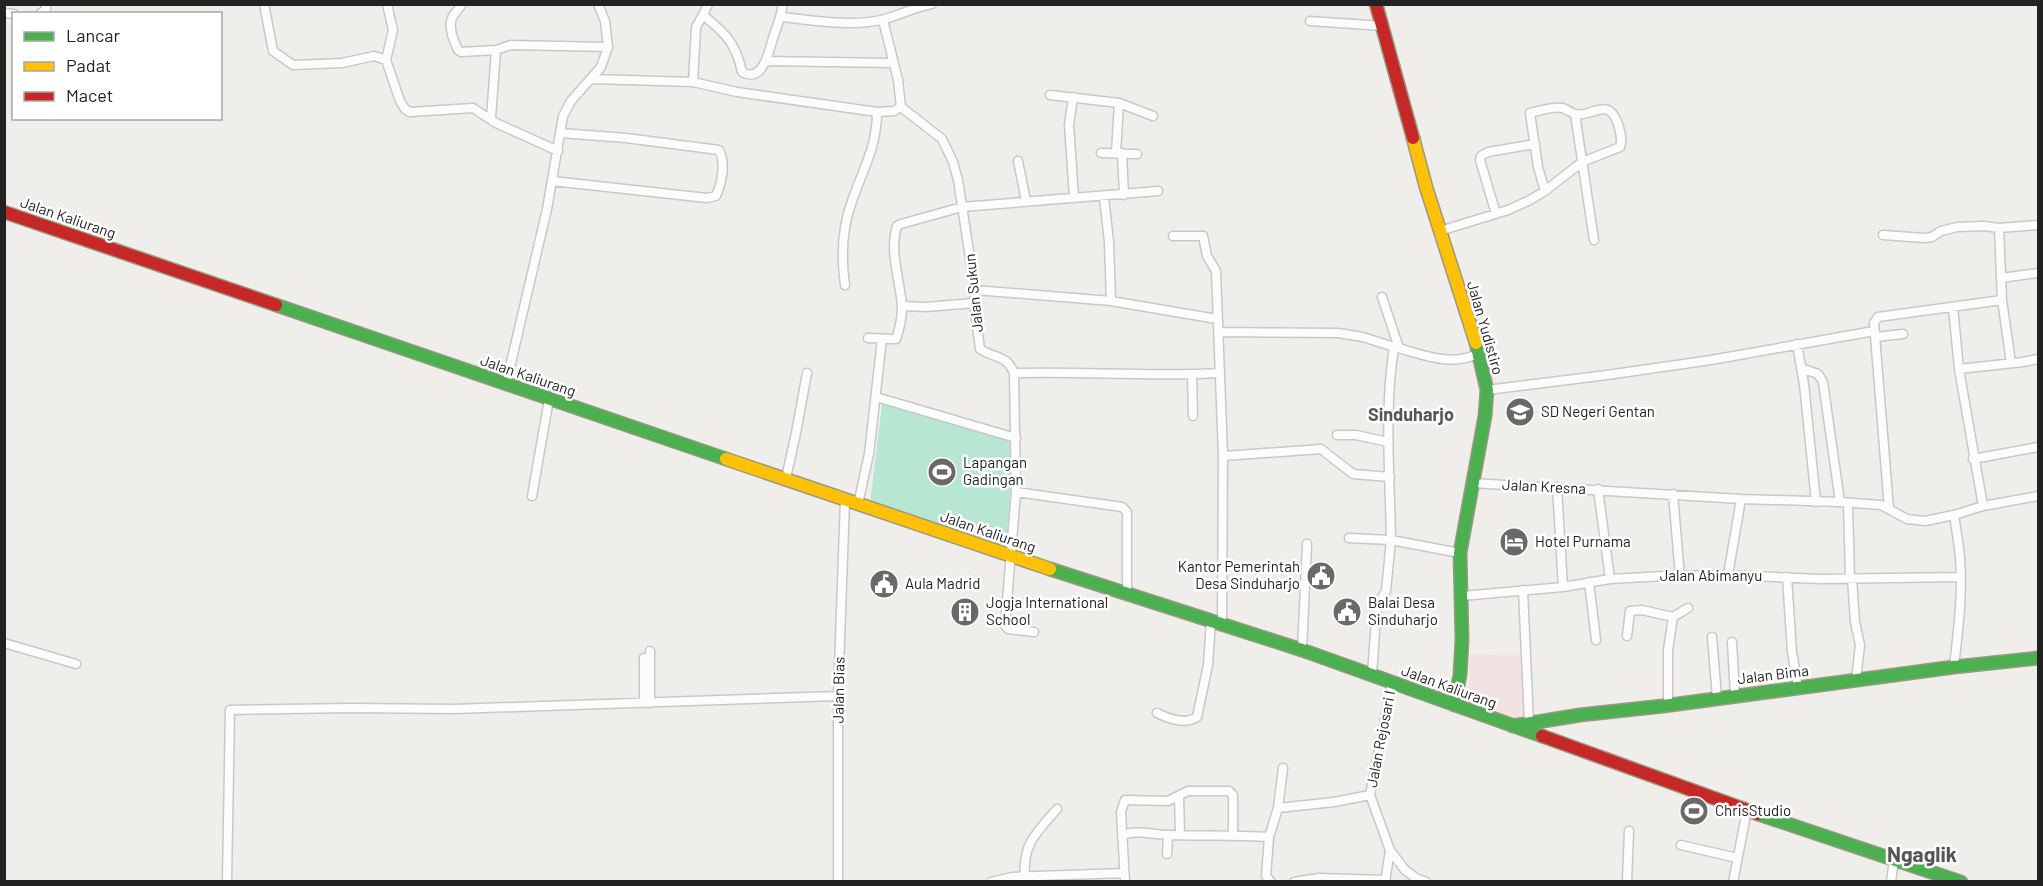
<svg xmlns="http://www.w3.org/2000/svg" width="2043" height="886" font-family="Barlow,sans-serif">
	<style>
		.commercial { fill: #f1e3e1 }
		.pitch { fill: #b7e6d2 }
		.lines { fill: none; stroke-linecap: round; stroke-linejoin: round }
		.street-casing { stroke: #c9c8c7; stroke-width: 11 }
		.fast-casing { stroke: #999a82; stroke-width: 15 }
		.slow-casing { stroke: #999a82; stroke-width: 15 }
		.jam-casing { stroke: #999a82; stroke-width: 15 }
		.street { stroke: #fdfcfc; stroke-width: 8 }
		.fast { stroke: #4caf50; stroke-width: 12 }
		.slow { stroke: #ffc107; stroke-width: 12 }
		.jam { stroke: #c62828; stroke-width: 12 }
		.labels { text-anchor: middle; stroke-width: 5; stroke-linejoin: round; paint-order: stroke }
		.street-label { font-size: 15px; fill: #222; stroke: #fff }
		.poi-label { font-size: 15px; fill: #222; stroke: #fff; text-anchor: start }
		.quarter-label { font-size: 18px; font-weight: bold; fill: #555; stroke: #fff }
		.district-label { font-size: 21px; font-weight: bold; fill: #555; stroke: #fff }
	</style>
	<rect width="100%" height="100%" fill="#f0eeeb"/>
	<path class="commercial" d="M1524 654 1527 717 1514 721 1463 703 1469 684 1470 655Z"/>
	<path class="pitch" d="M882 404 1011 441 1009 550 870 503Z"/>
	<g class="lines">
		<g class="street-casing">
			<path id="street" d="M264 4 273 51 293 65 342 63 374 56 386 60
				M387 4 393 30 386 60 400 101 405 109 410 112 473 108 496 123 558 151
				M462 4C459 9 456 12 453 16 447 26 454 41 458 50L461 52 496 50 511 45 608 47
				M708 4 703 15C725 33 736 43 742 72 763 84 769 51 773 38 777 26 781 17 783 4
				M4 13 14 14
				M40 14 46 9V4
				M781 17C813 20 850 27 881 20 899 16 914 7 932 4
				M883 20 898 80 901 107 942 139 953 162 958 180 975 290 974 303 980 349C995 359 1006 354 1014 373L1016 492 1005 625 1008 629 1034 632
				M1310 21 1382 26
				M766 61 893 63
				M592 79 693 82 737 92 877 112 894 111 901 107
				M693 82 696 27 703 15
				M1050 95 1119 103 1153 116
				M1073 97 1069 125 1074 197
				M1575 114 1594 240
				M491 118 496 50
				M1101 153 1137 154
				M1116 153 1119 103
				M1122 153 1124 195
				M1018 161 1026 201
				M552 181 707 198 716 196C722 182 726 163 719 150L626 138 561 133
				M1104 197 1109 242 1111 301
				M1496 214 1480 160 1481 156 1488 152 1535 144
				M1999 228 2002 300 2011 363
				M1440 231 1508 210 1530 200 1545 191 1582 162 1620 147C1623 139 1620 131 1618 124 1608 95 1592 118 1575 114 1571 113 1567 109 1562 108 1553 106 1539 111 1530 113L1538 167 1545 191
				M1883 235 1924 238 1932 237 1941 231 1957 227 1984 226 1999 228 2038 225
				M1173 236H1203L1207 256 1216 271 1223 456 1222 625
				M2001 278 2038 273
				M845 285C841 257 842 228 852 201 863 169 877 147 877 112
				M975 290 1111 301 1217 319
				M1382 297 1399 348
				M902 306 926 307 974 303
				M1953 307 1959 369
				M1219 332 1338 333 1363 337 1394 347
				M1875 337 1903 334
				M868 338 896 339C900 328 902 318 902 306 900 280 889 252 897 226L901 224 962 207 1158 191
				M1797 344 1804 384 1816 502
				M1801 368 1818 374 1823 382 1840 502
				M1014 373C1082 371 1151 377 1220 373
				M1192 374 1193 416
				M506 384 547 209 563 116 571 101 601 67 608 47 605 21 598 4
				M1487 390 1607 375 1711 360 1874 331
				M876 397 1016 438
				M1337 435H1356L1388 442
				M1223 456 1321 449 1353 474 1390 477
				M1973 459 2038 447
				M786 478 796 433 807 373
				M1472 483 1741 499 1840 502 1881 505 1907 519 1925 521 1954 515 1983 506 2038 496
				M1557 487 1563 587
				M1598 489 1610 579
				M1016 492 1122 507 1127 512V595
				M1673 494 1680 576
				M532 496 549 399
				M1848 503 1850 578
				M858 504 869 454 882 339
				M1983 506 1959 369 2023 362 2038 359
				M1889 509 1874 323 1878 317 2002 300
				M1349 538 1391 540C1390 476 1384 410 1394 347 1422 354 1451 368 1479 353
				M1728 575 1741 499
				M1787 577 1792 652 1798 687
				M1852 578 1855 622 1860 645 1856 680
				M1589 582 1596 640
				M1523 590 1529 722
				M1462 596 1563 587 1610 579 1664 576 1728 575 1820 579 1961 577
				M1627 636 1630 611 1642 610 1673 617
				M1712 637 1717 698
				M1732 642 1735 695
				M4 643 76 664
				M1302 650 1307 544
				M650 651V703
				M1954 667C1958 631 1963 594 1960 558 1959 544 1956 529 1954 515
				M1372 675 1377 605 1386 591 1391 540 1460 553
				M1392 683 1370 795 1390 850 1405 870 1416 878 1426 882
				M644 703V658
				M1668 705V650L1673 617 1688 608
				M1157 713C1169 719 1185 725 1197 717L1208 665 1211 622
				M1179 796 1180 835
				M1278 808 1283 768
				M1122 836C1134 829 1155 835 1169 835 1202 836 1235 835 1269 837L1266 876 1271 882
				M1269 837 1278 808 1334 802 1370 795
				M1681 845 1737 858
				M1167 854 1168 835
				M1025 877C1022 844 1037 832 1057 809
				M227 882 230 710 351 708 454 709 838 696
				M838 882V696L845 500
				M991 882 1012 877 1124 873
				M1125 882 1121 812 1125 800 1168 801 1188 791H1229L1233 795V834
				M1294 882 1319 878 1386 880
				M1385 882 1390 850
				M1627 882 1629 831
				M1733 882 1747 810
				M1891 882 1894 859"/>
		</g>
		<g class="fast-casing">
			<path id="fast" d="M276 305 726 459
				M1050 569 1302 650 1542 736
				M1454 705 1460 675 1462 640 1460 553 1485 416 1487 390 1476 343
				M1512 726 1580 715 1663 706 1954 667 2038 658
				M1758 814 1961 882"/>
		</g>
		<g class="slow-casing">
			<path id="slow" d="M1413 138 1426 187 1476 343
				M726 459 1050 569"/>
		</g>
		<g class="jam-casing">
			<path id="jam" d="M1376 4 1413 138
				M4 212 276 305
				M1542 736 1758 814"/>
		</g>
		<use href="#street" class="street"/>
		<use href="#fast" class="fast"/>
		<use href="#slow" class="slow"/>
		<use href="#jam" class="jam"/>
	</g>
	<defs>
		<g id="school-disc" transform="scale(1.5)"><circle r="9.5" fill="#6a6968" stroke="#fff"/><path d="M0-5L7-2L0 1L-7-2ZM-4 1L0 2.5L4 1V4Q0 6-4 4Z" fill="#fff"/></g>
		<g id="stadium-disc" transform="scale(1.5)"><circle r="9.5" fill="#6a6968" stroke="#fff"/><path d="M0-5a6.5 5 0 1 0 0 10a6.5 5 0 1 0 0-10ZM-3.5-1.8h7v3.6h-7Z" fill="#fff"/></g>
		<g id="hotel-disc" transform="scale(1.5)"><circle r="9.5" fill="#6a6968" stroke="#fff"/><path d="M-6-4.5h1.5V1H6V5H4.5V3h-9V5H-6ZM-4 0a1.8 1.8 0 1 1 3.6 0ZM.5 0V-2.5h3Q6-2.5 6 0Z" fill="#fff"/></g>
		<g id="civic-disc" transform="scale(1.5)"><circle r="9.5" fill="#6a6968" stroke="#fff"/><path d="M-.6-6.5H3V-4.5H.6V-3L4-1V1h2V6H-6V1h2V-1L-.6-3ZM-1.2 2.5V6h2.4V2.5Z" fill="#fff"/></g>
		<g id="building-disc" transform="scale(1.5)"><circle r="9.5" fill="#6a6968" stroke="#fff"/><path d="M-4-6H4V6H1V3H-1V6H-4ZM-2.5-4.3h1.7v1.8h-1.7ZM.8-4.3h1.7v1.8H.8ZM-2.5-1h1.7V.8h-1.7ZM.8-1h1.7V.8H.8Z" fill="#fff"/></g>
	</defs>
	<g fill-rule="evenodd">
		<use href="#school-disc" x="1520" y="412"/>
		<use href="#stadium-disc" x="942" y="472"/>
		<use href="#hotel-disc" x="1514" y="542"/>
		<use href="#civic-disc" x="1321" y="576"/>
		<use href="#civic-disc" x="884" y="584"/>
		<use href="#building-disc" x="965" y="612"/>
		<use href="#civic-disc" x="1347" y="612"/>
		<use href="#stadium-disc" x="1694" y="811"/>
	</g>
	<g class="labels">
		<g class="street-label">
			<text transform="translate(68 218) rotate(19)" y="5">Jalan Kaliurang</text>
			<text transform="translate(974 293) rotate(-96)" y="5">Jalan Sukun</text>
			<text transform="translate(1485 328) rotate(74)" y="5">Jalan Yudistiro</text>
			<text transform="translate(528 376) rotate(19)" y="5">Jalan Kaliurang</text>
			<text transform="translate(1544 487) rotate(3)" y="5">Jalan Kresna</text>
			<text transform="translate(988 532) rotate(19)" y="5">Jalan Kaliurang</text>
			<text x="1711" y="581">Jalan Abimanyu</text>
			<text transform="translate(1773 675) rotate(-7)" y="5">Jalan Bima</text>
			<text transform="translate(1449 687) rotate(20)" y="5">Jalan Kaliurang</text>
			<text transform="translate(839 690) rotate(-89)" y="5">Jalan Bias</text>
			<text transform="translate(1381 739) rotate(-79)" y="5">Jalan Rejosari I</text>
		</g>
		<g class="poi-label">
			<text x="1541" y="417">SD Negeri Gentan</text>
			<text x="963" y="468">Lapangan<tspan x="963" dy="17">Gadingan</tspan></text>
			<text x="1535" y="547">Hotel Purnama</text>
			<text x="1300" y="572" text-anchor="end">Kantor Pemerintah<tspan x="1300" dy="17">Desa Sinduharjo</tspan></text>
			<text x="905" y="589">Aula Madrid</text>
			<text x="986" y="608">Jogja International<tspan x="986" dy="17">School</tspan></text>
			<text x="1368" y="608">Balai Desa<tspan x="1368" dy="17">Sinduharjo</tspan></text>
			<text x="1715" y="816">ChrisStudio</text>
		</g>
		<g class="quarter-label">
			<text x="1411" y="421">Sinduharjo</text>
		</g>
		<g class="district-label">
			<text x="1922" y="862">Ngaglik</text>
		</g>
	</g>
	<rect width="2043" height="886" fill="none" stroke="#222222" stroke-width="12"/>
	<rect x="12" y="12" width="210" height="108" fill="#ffffff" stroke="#a7a7a7" stroke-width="1.5"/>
	<rect x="24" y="32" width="30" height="9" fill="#4caf50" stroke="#a7a7a7" stroke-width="1.5"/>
	<text x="66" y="42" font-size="18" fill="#222222">Lancar</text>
	<rect x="24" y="62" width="30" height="9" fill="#ffc107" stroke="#a7a7a7" stroke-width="1.5"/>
	<text x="66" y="72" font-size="18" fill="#222222">Padat</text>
	<rect x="24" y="92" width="30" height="9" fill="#c62828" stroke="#a7a7a7" stroke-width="1.5"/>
	<text x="66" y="102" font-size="18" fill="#222222">Macet</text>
</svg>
